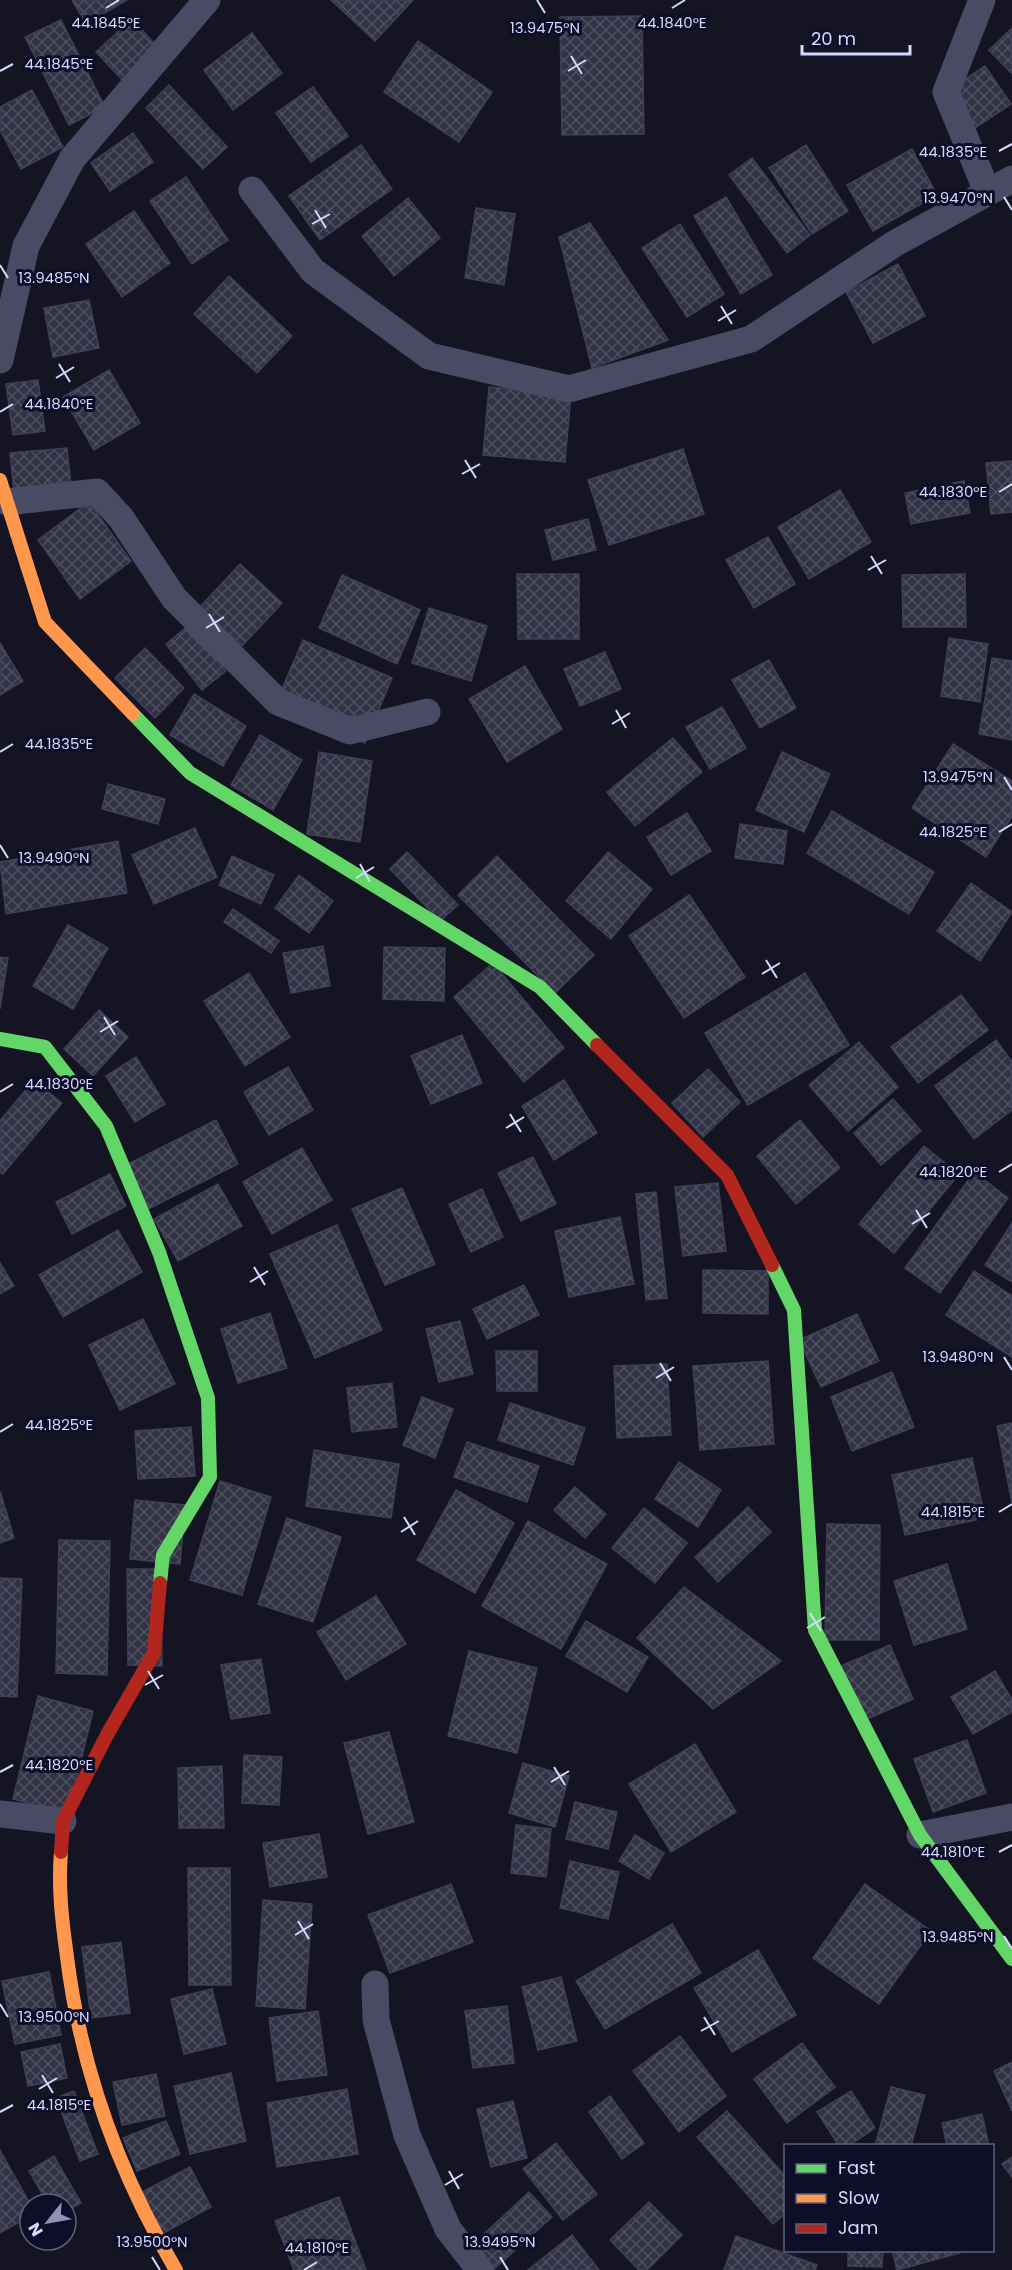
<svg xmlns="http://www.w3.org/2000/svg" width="1012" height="2270" font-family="Poppins,sans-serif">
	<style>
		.building { fill: url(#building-cross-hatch); stroke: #3f3f57; stroke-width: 1.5 }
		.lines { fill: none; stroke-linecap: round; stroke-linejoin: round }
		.street { stroke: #494b64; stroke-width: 27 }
		.fast { stroke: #63d668; stroke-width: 14 }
		.slow { stroke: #ff974d; stroke-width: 14 }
		.jam { stroke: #b3261e; stroke-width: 14 }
		.ticks { fill: none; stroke: #d6d8ff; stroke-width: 2 }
		.ticks-label { font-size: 15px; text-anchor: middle; fill: #d6d8ff; stroke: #0e0e29; stroke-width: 6; stroke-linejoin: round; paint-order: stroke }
	</style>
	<defs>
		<pattern id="building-cross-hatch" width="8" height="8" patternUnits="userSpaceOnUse" patternTransform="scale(1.5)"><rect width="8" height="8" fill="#323245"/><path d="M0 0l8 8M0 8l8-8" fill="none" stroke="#4f4f61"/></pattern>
	</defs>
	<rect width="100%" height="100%" fill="#141423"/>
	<path class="building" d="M72 0H127L86 24Z
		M331 0H413L375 41Z
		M642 16 644 134 562 135 560 17Z
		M132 19 162 52 126 84 96 52Z
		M61 20 105 107 69 125 25 37Z
		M1012 28V74L989 50Z
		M252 33 282 73 233 110 204 70Z
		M418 41 492 92 459 142 384 92Z
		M985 66 1011 104 969 132 944 93Z
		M169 85 227 147 203 169 146 108Z
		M313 87 348 136 311 162 276 113Z
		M32 90 63 147 21 169 0 130V107Z
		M133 133 153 162 110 191 91 163Z
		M361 145 392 189 320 240 289 196Z
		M806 145 848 211 812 234 769 168Z
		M912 149 937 195 873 231 847 185Z
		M752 158 810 235 787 253 729 175Z
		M186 177 228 240 192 264 150 201Z
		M726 197 772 275 741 294 694 216Z
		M408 198 440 238 394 276 362 236Z
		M476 208 515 214 504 285 465 278Z
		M134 211 170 263 122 297 86 244Z
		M590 223 668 340 592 368 559 237Z
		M680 224 724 294 687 317 642 248Z
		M898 264 925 316 873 343 846 292Z
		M229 276 292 336 257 373 194 314Z
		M89 300 99 348 53 357 44 308Z
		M109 370 140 423 94 450 63 397Z
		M38 380 45 431 13 435 6 384Z
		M489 387 571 394 565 462 483 455Z
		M67 448 71 486 14 492 10 453Z
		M683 449 704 514 609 545 588 480Z
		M1012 461V512L991 514 986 463Z
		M964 481 970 513 911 524 905 493Z
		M840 490 871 542 809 579 778 527Z
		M89 502 131 561 80 599 38 540Z
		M588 519 596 550 553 560 545 530Z
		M768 537 795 584 754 608 726 560Z
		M240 564 282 603 242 646 200 607Z
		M517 574H579V639H518Z
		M965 574 966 627H903L902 575Z
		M342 575 420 610 397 664 319 628Z
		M429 608 487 626 471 681 412 663Z
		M189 625 226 671 202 690 166 644Z
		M949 638 988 644 980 702 941 696Z
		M303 640 392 678 365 743 275 705Z
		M0 643 23 681 0 695Z
		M145 648 184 688 155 718 115 678Z
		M605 652 621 689 580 706 564 669Z
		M992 658 1012 661V740L979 734Z
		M769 660 796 708 760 728 732 680Z
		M525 666 562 729 507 762 469 699Z
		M194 694 246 726 223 766 170 735Z
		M722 707 746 748 710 769 686 727Z
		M260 735 302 760 273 810 231 785Z
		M673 738 702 772 635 826 607 792Z
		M953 744 1012 781V816L986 857 912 808Z
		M319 752 372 761 360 842 307 834Z
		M782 752 830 774 804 832 756 810Z
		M108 784 165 799 158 824 102 809Z
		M832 811 934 872 909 914 807 853Z
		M687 813 711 851 671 875 647 837Z
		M740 824 787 831 783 864 735 858Z
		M195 828 217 877 154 904 132 855Z
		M118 841 127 893 6 914 0 862Z
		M407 852 458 905 440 921 390 869Z
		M608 852 652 889 611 939 566 901Z
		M232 856 274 875 261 904 219 885Z
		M497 856 594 955 555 993 458 895Z
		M299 875 333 901 309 933 275 908Z
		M971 883 1012 912 980 961 937 931Z
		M689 895 745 977 684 1018 629 936Z
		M233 909 279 941 271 953 224 922Z
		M68 925 108 948 73 1009 33 986Z
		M323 946 330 986 291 993 283 953Z
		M384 947 445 948 444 1001 383 999Z
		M0 957 8 958 0 1009Z
		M493 963 564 1048 524 1082 454 997Z
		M249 973 290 1037 245 1066 204 1001Z
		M805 973 849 1045 748 1105 705 1033Z
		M961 995 988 1030 918 1083 891 1047Z
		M99 1010 128 1037 93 1076 64 1049Z
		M462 1035 482 1083 431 1104 411 1056Z
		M996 1040 1012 1062V1110L974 1139 935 1086Z
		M859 1042 898 1087 848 1131 809 1085Z
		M136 1057 165 1104 135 1122 106 1076Z
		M288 1067 313 1110 269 1135 244 1092Z
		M708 1069 740 1102 703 1137 672 1103Z
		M34 1080 62 1103 3 1174 0 1172V1121Z
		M564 1080 597 1133 554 1160 522 1106Z
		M893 1099 921 1131 881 1165 854 1133Z
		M216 1120 238 1164 148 1209 126 1165Z
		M800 1120 840 1168 796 1204 757 1156Z
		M924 1146 959 1174 894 1253 859 1224Z
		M302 1148 332 1200 272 1234 243 1182Z
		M533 1157 556 1204 521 1221 498 1173Z
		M974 1172 1008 1198 940 1293 905 1268Z
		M110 1174 126 1206 72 1234 56 1202Z
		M718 1183 726 1251 683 1256 675 1187Z
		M218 1184 242 1226 178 1261 154 1219Z
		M402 1188 435 1264 385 1285 352 1209Z
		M482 1189 503 1237 471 1252 449 1204Z
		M656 1192 667 1298 646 1300 636 1194Z
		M620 1217 634 1284 569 1297 555 1231Z
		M1012 1223V1282L985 1265Z
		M337 1225 382 1330 315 1358 270 1254Z
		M118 1230 142 1272 63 1317 39 1275Z
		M0 1263 14 1286 0 1294Z
		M703 1270 768 1271V1314L703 1313Z
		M974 1271 1012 1296V1357L946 1315Z
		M524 1285 539 1315 487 1339 473 1309Z
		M270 1313 287 1368 238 1383 221 1329Z
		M857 1314 879 1361 821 1387 799 1340Z
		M143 1319 175 1384 120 1410 89 1345Z
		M460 1321 473 1374 439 1382 426 1329Z
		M496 1351H537V1391H497Z
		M768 1361 774 1444 700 1450 693 1366Z
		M667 1364 671 1435 617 1438 614 1366Z
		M892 1372 914 1427 852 1451 831 1397Z
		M392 1383 397 1427 352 1432 347 1388Z
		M422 1397 453 1409 435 1458 403 1445Z
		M510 1403 585 1428 573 1465 498 1440Z
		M1012 1423V1503L997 1426Z
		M191 1427 195 1476 138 1479 135 1431Z
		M467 1442 539 1466 527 1502 454 1477Z
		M314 1450 399 1464 391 1518 306 1506Z
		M972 1458 985 1518 905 1535 892 1475Z
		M679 1462 721 1490 698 1527 655 1499Z
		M220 1481 271 1497 242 1595 190 1580Z
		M575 1487 606 1514 585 1538 554 1510Z
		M456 1490 514 1523 475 1593 417 1560Z
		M0 1491 14 1538 0 1543Z
		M135 1500 185 1505 180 1564 130 1559Z
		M748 1507 771 1532 718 1582 695 1557Z
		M644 1508 687 1543 655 1583 612 1548Z
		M287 1518 341 1537 313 1622 258 1604Z
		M528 1521 607 1564 561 1649 482 1606Z
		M827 1524 880 1525 879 1640H825Z
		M59 1540 110 1541 107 1675 56 1673Z
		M947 1564 967 1629 914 1645 894 1581Z
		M127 1569H161L162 1666 128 1665Z
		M0 1578 22 1579 17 1697 0 1696Z
		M684 1587 781 1661 713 1709 637 1638Z
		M376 1596 406 1644 346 1680 317 1632Z
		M586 1621 648 1657 627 1692 566 1656Z
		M890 1645 913 1699 865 1720 841 1666Z
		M469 1651 537 1668 517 1753 448 1736Z
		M261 1659 270 1713 231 1719 221 1665Z
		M995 1671 1012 1700V1712L973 1734 951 1697Z
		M38 1696 93 1711 68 1813 13 1799Z
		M389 1732 414 1822 368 1834 344 1743Z
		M967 1740 986 1793 933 1812 914 1759Z
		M695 1744 736 1812 671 1852 629 1784Z
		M244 1755 282 1757 279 1805 242 1803Z
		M523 1763 569 1776 555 1827 509 1813Z
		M222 1766 224 1828H179L178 1768Z
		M575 1802 617 1812 608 1849 566 1839Z
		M516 1825 551 1829 546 1877 511 1873Z
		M319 1834 327 1877 270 1887 263 1843Z
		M635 1835 664 1853 649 1879 619 1861Z
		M570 1861 619 1872 608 1919 560 1908Z
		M188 1868H230L231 1985H189Z
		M451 1884 473 1942 390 1973 368 1915Z
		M865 1884 931 1931 879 2004 813 1958Z
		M263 1900 312 1904 305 2009 256 2006Z
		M672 1924 701 1973 605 2029 576 1981Z
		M121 1942 130 2013 91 2018 82 1947Z
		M758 1950 796 2015 732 2052 694 1988Z
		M49 1972 61 2035 15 2044 2 1981Z
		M561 1977 577 2041 538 2050 522 1987Z
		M212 1989 226 2044 184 2054 171 1999Z
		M507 2006 514 2063 473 2068 465 2011Z
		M318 2011 327 2075 277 2081 269 2018Z
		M680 2036 726 2096 679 2132 633 2071Z
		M802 2043 835 2087 787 2123 754 2079Z
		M60 2044 67 2078 28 2086 21 2052Z
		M1012 2062V2111L994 2071Z
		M231 2073 246 2141 190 2154 174 2086Z
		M156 2074 165 2116 122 2125 113 2082Z
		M891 2087 925 2095 911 2146H875Z
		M347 2089 358 2154 277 2167 267 2103Z
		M74 2091 98 2154 80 2161 56 2098Z
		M851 2091 875 2128 848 2146H839L817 2112Z
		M610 2096 644 2143 622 2159 589 2112Z
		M513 2101 527 2158 491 2167 477 2109Z
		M727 2111 786 2177V2213L773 2224 697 2137Z
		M982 2114 989 2146H947L942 2123Z
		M166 2121 180 2154 137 2171 123 2138Z
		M556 2143 597 2194 563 2220 523 2169Z
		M0 2150 30 2204V2216L0 2233Z
		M54 2156 81 2203 66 2211V2204H48L29 2171Z
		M1012 2157V2177L1002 2164Z
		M190 2167 211 2207 162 2234 140 2193Z
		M529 2192 552 2217 493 2270 471 2246Z
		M339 2197 366 2270H294L275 2221Z
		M649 2202 682 2235 647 2270H639L610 2240Z
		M572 2235 599 2270H528Z
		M736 2236 817 2265 815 2270H724Z
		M848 2250H883L882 2267 848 2266Z
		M892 2250H960V2253L897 2270Z"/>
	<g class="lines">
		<path class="street" d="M982 0 946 92 987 191
			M252 190 313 271 429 356 569 389 751 339 894 244 1012 179
			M0 360 26 246 72 159 207 0
			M7 502 97 492 121 518 174 598 278 702 350 731 427 712
			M0 1814 63 1821
			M920 1835 1012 1817
			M375 1984 376 2020 407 2135 448 2229 480 2270"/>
		<path class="fast" d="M133 714 190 773 540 987 597 1045
			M0 1039 45 1047 106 1126 159 1252 208 1398 210 1477 163 1555 160 1583
			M772 1265 794 1310 815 1630 920 1835 1012 1959"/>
		<path class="slow" d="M0 480 45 622 133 714
			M61 1852C58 1888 62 1921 67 1957 81 2070 118 2172 176 2270"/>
		<path class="jam" d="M597 1045 727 1175 772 1265
			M61 1852 63 1821 108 1733 154 1653 160 1583"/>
	</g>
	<path class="ticks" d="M537 0 545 13M106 8 119 0M672 8 685 0M571 56 582 74M0 71 13 64M568 71 586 60M999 151 1012 144M1004 197 1012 210M315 210 326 228M312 224 330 214M0 265 8 278M721 306 732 324M718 321 736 310M59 364 70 382M56 378 74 367M0 412 13 404M465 460 476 478M462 474 480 464M999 492 1012 484M871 556 882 574M868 570 886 560M209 614 220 632M206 628 224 617M616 710 626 728M612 724 630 713M0 752 13 744M1004 777 1012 790M999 832 1012 824M0 845 8 858M360 864 370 882M356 878 374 867M766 960 777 978M762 974 780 963M104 1017 115 1035M100 1032 118 1021M0 1092 13 1084M510 1114 521 1132M506 1128 524 1117M999 1172 1012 1164M916 1210 927 1228M912 1224 930 1213M254 1267 265 1285M250 1282 268 1271M1004 1357 1012 1370M660 1363 671 1381M656 1378 674 1367M0 1432 13 1424M999 1512 1012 1504M404 1517 415 1535M401 1532 418 1521M810 1613 821 1631M807 1628 825 1617M148 1671 159 1689M145 1685 163 1675M554 1767 565 1785M0 1772 13 1765M551 1782 569 1771M999 1852 1012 1845M298 1921 309 1939M295 1935 313 1924M1004 1936 1012 1949M0 2004 8 2017M704 2017 715 2035M701 2031 719 2021M42 2075 53 2093M39 2089 57 2078M0 2112 13 2105M449 2171 459 2189M445 2185 463 2174M152 2257 160 2270M500 2257 508 2270M304 2270 317 2262"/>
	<g class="ticks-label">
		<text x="106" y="28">44.1845°E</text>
		<text x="672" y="28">44.1840°E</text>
		<text x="545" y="33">13.9475°N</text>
		<text x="59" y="69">44.1845°E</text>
		<text x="953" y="157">44.1835°E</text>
		<text x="958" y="203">13.9470°N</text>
		<text x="54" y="283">13.9485°N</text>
		<text x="59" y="409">44.1840°E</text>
		<text x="953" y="497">44.1830°E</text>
		<text x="59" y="749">44.1835°E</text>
		<text x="958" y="782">13.9475°N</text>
		<text x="953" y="837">44.1825°E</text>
		<text x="54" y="863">13.9490°N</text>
		<text x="59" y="1089">44.1830°E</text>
		<text x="953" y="1177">44.1820°E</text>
		<text x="958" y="1362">13.9480°N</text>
		<text x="59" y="1430">44.1825°E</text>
		<text x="953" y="1517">44.1815°E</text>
		<text x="59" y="1770">44.1820°E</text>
		<text x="953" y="1857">44.1810°E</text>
		<text x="958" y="1942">13.9485°N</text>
		<text x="54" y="2022">13.9500°N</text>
		<text x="59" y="2110">44.1815°E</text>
		<text x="152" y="2247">13.9500°N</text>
		<text x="500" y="2247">13.9495°N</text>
		<text x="317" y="2253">44.1810°E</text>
	</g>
	<rect x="784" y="2144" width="210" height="108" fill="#0e0e29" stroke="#5e5f7f" stroke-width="1.5"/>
	<rect x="796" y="2164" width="30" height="9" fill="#63d668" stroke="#5e5f7f" stroke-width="1.5"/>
	<text x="838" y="2174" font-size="18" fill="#d6d8ff">Fast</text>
	<rect x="796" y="2194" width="30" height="9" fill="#ff974d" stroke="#5e5f7f" stroke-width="1.5"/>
	<text x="838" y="2204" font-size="18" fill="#d6d8ff">Slow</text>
	<rect x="796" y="2224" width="30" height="9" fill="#b3261e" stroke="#5e5f7f" stroke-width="1.5"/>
	<text x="838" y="2234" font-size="18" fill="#d6d8ff">Jam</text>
	<g transform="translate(48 2222) rotate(239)"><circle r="28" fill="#0e0e29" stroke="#5e5f7f" stroke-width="1.5"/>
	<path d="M0-4.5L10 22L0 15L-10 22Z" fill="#9293b2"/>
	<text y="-9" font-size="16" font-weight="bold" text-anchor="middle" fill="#d6d8ff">N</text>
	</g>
	<path d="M802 45v9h108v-9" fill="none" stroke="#d6d8ff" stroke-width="3"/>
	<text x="811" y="45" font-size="18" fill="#d6d8ff" stroke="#0e0e29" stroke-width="4.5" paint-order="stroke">20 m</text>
</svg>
